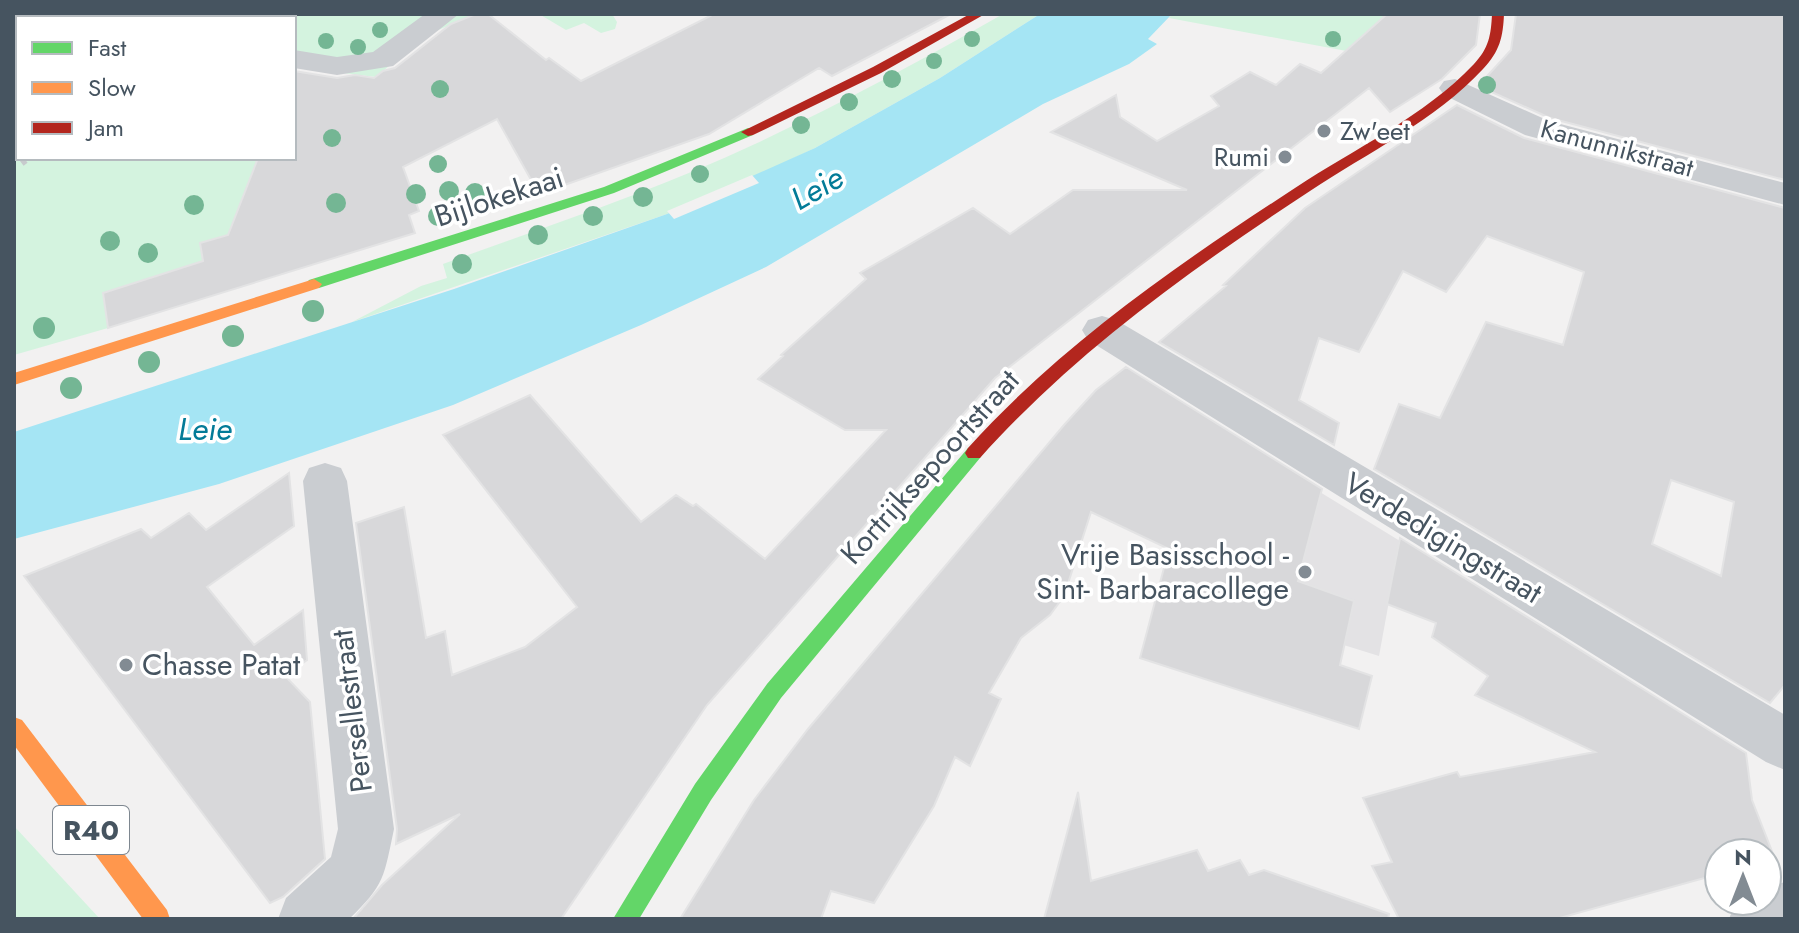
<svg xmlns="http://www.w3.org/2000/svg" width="1799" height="933" font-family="Jost,sans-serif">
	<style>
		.education { fill: #e3e2e4 }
		.green { fill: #d4f3df }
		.water { fill: #a5e5f4 }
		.pier { fill: #f2f1f1 }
		.building { fill: #d8d8da; stroke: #e3e3e4; stroke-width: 2; fill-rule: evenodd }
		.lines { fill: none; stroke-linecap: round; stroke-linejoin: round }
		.street-tunnel { stroke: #c7cacd; stroke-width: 32; stroke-dasharray: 32 16; stroke-linecap: butt }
		.street { fill: #cacdd1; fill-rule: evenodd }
		.fast { fill: #63d668; fill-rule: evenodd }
		.slow { fill: #ff974d; fill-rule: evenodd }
		.jam { fill: #b3261e; fill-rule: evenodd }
		.tree { fill: #74b694 }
		.poi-dot { fill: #828b93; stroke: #fff; stroke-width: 3 }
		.labels { text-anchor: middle; stroke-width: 7; stroke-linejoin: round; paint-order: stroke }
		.far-poi-label { font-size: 26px; fill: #465460; stroke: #fff; text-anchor: start }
		.far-street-label { font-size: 26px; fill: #465460; stroke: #fff }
		.shield { fill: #fff; stroke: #7e8790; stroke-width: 2 }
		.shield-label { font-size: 28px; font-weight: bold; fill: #465460 }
		.street-label { font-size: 30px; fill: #465460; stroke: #fff }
		.poi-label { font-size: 30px; fill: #465460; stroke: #fff; text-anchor: end }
		.water-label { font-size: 32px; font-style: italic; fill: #037b98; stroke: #fff }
	</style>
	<rect width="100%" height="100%" fill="#f2f1f1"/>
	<path class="education" d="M1256 453 1400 541 1379 656 1206 602Z"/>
	<path class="green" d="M14 14H476L424 36 376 77 294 67V18H18V158H258L228 235 200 244 203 261 104 293 108 328 14 355Z
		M539 14H612L617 22 615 29 601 33 584 23 566 30Z
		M1003 14H1040L940 78 815 148 756 176 667 214 352 322 421 286 447 278 443 264C548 226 654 191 755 144 840 104 922 60 1003 14Z
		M1172 14H1377L1402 17 1352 52 1169 18Z
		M14 826 100 919H14Z"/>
	<path class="water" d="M1040 14H1172L1148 39 1157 44 1129 64 1043 104 766 267 641 325 453 405 219 484 14 539V432L454 289 667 214 815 148 940 78Z"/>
	<path class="pier" d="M752 175 759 183 674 219 667 211Z"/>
	<path class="building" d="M476 14H488L546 60 549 58 581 81 714 14H951L832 76 819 68 709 134 539 194 497 119 403 167 419 211 409 215 415 233 108 328 103 293 203 261 200 243 228 235 258 158H294V71L337 78 355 75 374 78 383 71 395 68 451 24Z
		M1387 14H1480L1476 45 1442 79 1390 112 1369 88 995 378 707 705 561 919H353L382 885 460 814 396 844 397 829 356 523 404 507 426 638 445 631 452 675 525 647 577 607 443 435 530 395 641 522 676 495 693 506 696 504 765 559 886 430H845L758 379 783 356 781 355 866 279 860 273 973 208 1010 234 1073 190H1187L1051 132 1116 95 1120 117 1157 141 1219 106 1211 96 1250 72 1276 85 1300 64 1321 73Z
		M1516 14H1785V180L1550 118 1478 86 1511 50Z
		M1457 105 1524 138 1785 208V685L1770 703 1374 469 1399 404 1440 418 1486 322 1563 345 1584 272 1487 236 1446 292 1403 271 1359 352 1319 338 1299 400 1339 423 1334 445 1159 342 1226 286 1223 285 1305 208ZM1671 480 1734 502 1721 576 1652 544Z
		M1126 367 1322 489 1298 581 1354 601 1340 665 1372 676 1359 729 1140 658 1169 549 1091 512 1064 596 1050 615 1021 638 989 693 1001 699 970 766 955 757 934 806 874 903 831 891 821 919H680L754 800 808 729 1064 425 1096 390Z
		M289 473 294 526 207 587 254 645 303 610 307 660 285 676 310 702 325 859 283 897 270 903 24 576 141 529 151 538 189 513 206 530Z
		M1400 538 1746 753 1752 800 1775 859 1767 861V853H1719V874L1556 919H1399L1372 866 1392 862 1363 798 1457 772 1460 777 1595 752 1475 695 1488 676 1432 637 1436 623 1387 604Z
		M1078 792 1091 881 1197 850 1208 871 1240 860 1249 875 1264 870 1389 914 1388 919H1044Z"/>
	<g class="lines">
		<path class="street-tunnel" d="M14 153 18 150"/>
		<path class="street" d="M174 14H207L204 18H171Z
			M425 14H459L393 66 337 75 294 68V50L337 57 373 52Z
			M1455 79 1549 121 1785 183V205L1525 135 1444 95 1439 88 1444 81Z
			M1102 316 1116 320 1785 715V770L1766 762 1088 340 1082 330 1088 320Z
			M325 463 341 468 347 481 394 829C384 876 385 885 349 919H278L286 898 331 857 338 829 303 481 309 468Z
			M1785 882V919H1729L1736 901H1767V887Z"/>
		<path class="fast" d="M748 128 753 129V135L614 193 319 288H309L306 284 309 280 604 187Z
			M974 446 980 448 983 453 980 458 781 698 711 800 639 919H613L695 784 767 684 968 448Z"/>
		<path class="slow" d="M314 279 322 284 319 288 14 385V373Z
			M14 717 22 720 167 910 170 919H143L14 745Z"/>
		<path class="jam" d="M970 14H985L881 73 753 135 748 136 741 132 873 67Z
			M1492 14H1504C1503 37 1500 51 1483 69 1436 120 1367 153 1310 191 1190 270 1076 351 980 458H968L965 453 968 448C1063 343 1177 265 1295 188 1354 149 1425 116 1474 64 1489 48 1491 35 1492 14Z"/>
	</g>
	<g class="tree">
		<circle cx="380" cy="30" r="8"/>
		<circle cx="972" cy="39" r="8"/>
		<circle cx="1333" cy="39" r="8"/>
		<circle cx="326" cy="41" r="8"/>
		<circle cx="358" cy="47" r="8"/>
		<circle cx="934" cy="61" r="8"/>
		<circle cx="892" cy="79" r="9"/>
		<circle cx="1487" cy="85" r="9"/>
		<circle cx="440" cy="89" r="9"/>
		<circle cx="849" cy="102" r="9"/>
		<circle cx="801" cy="125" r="9"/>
		<circle cx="332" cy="138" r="9"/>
		<circle cx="438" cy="164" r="9"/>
		<circle cx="700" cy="174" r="9"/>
		<circle cx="449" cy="191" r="10"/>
		<circle cx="475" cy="193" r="10"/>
		<circle cx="416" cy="194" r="10"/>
		<circle cx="643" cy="197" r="10"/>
		<circle cx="336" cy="203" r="10"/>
		<circle cx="194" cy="205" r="10"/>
		<circle cx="438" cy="216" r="10"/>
		<circle cx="593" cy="216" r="10"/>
		<circle cx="538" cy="235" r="10"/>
		<circle cx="110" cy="241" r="10"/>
		<circle cx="148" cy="253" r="10"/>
		<circle cx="462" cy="264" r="10"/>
		<circle cx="313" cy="311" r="11"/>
		<circle cx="44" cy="328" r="11"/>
		<circle cx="233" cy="336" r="11"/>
		<circle cx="149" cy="362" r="11"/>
		<circle cx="71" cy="388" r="11"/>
	</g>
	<g class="poi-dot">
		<circle cx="1324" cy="131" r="8"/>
		<circle cx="1285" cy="157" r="8"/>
		<circle cx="1305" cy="572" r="8"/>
		<circle cx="126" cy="665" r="8"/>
	</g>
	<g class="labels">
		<g class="far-poi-label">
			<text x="1340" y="140">Zw'eet</text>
			<text x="1269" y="166" text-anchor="end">Rumi</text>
		</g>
		<g class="far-street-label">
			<text transform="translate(1617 148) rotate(15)" y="9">Kanunnikstraat</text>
		</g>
		<rect class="shield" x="53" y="806" width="76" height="48" rx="6"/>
		<g class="shield-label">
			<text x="91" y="840">R40</text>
		</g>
		<g class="street-label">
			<text transform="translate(499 197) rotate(-18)" y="10">Bijlokekaai</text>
			<text transform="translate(930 467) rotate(-48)" y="10">Kortrijksepoortstraat</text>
			<text transform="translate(1443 538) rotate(31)" y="10">Verdedigingstraat</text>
			<text transform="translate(352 711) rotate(-97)" y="10">Persellestraat</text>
		</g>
		<g class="poi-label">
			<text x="1289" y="565">Vrije Basisschool -<tspan x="1289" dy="34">Sint- Barbaracollege</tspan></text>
			<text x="142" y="675" text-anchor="start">Chasse Patat</text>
		</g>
		<g class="water-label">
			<text transform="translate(817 188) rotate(-30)" y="11">Leie</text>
			<text x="205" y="440">Leie</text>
		</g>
	</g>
	<rect width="1799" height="933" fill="none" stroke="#465460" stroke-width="32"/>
	<rect x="16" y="16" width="280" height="144" fill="#ffffff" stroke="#b5bbbf" stroke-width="2"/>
	<rect x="32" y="42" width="40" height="12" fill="#63d668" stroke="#b5bbbf" stroke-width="2"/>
	<text x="88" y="56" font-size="24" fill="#465460">Fast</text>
	<rect x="32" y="82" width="40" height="12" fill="#ff974d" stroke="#b5bbbf" stroke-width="2"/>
	<text x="88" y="96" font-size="24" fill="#465460">Slow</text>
	<rect x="32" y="122" width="40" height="12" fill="#b3261e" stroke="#b5bbbf" stroke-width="2"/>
	<text x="88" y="136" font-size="24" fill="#465460">Jam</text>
	<g transform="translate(1743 877)"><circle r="38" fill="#ffffff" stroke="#b5bbbf" stroke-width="2"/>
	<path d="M0-6L14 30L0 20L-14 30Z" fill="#828b93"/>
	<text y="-12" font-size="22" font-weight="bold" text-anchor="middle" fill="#465460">N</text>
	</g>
</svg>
